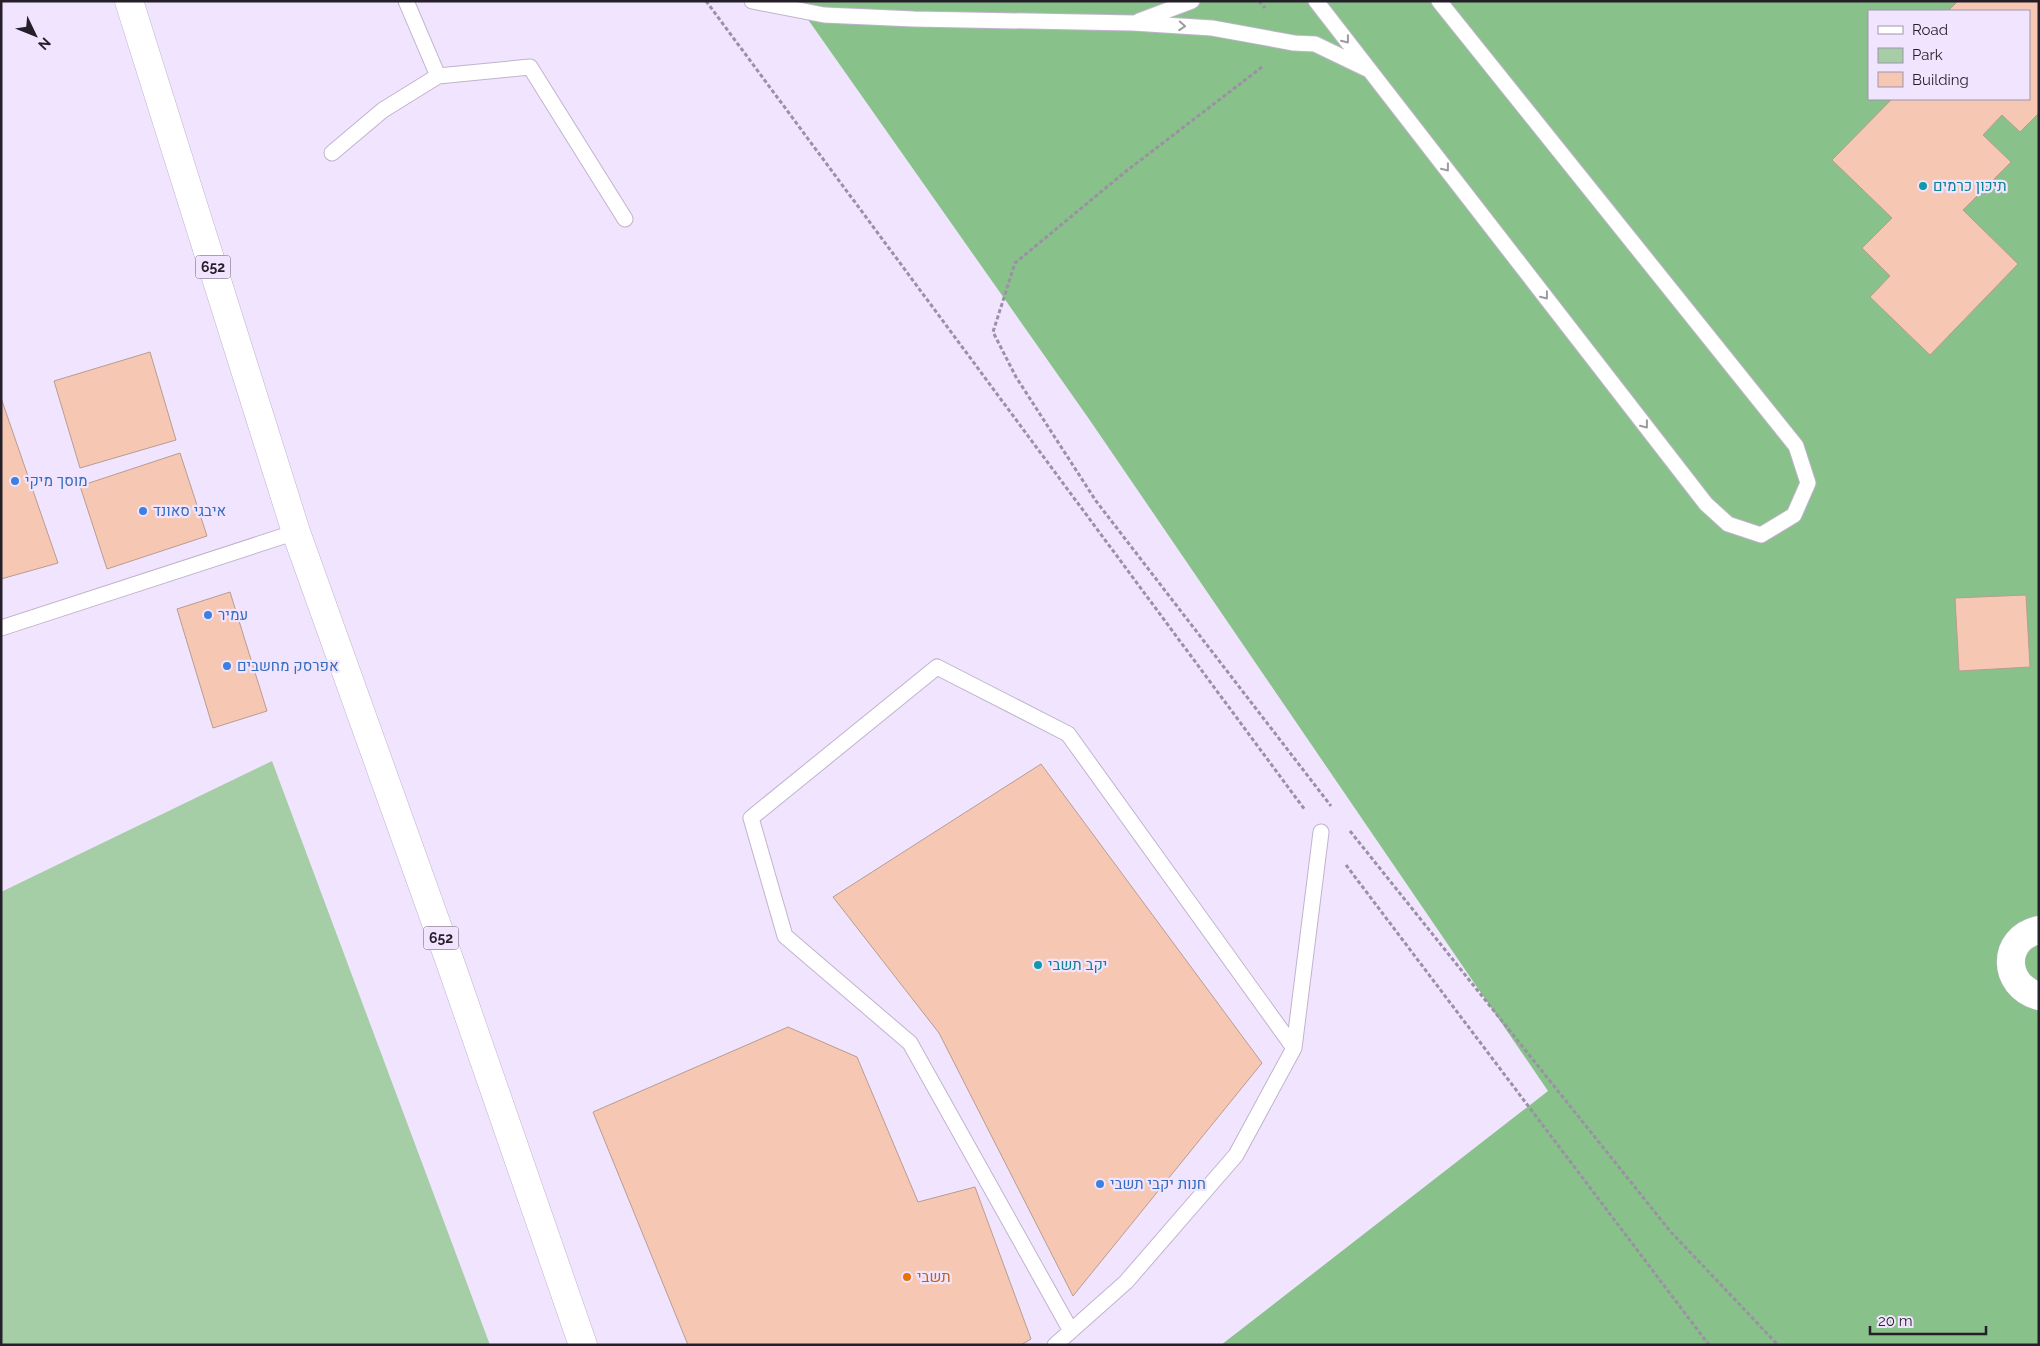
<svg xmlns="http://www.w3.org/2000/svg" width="2040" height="1346" font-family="Raleway,Heebo,sans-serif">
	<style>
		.green { fill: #a5cea6 }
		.forest { fill: #88c18a; fill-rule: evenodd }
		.building { fill: #f6c8b4; stroke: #b89c90 }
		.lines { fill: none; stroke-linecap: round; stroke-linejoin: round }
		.service-casing { stroke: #c0b3cc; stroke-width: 17 }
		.minor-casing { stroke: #c0b3cc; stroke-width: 29 }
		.primary-casing { stroke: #c0b3cc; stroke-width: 29 }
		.path { stroke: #9a91a4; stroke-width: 3; stroke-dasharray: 4 2.5; stroke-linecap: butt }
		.service { stroke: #fff; stroke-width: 15 }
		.minor { stroke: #fff; stroke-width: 28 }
		.primary { stroke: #fff; stroke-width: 28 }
		.oneway { stroke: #9c9a9f }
		.culture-dot { fill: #0f9aa8; stroke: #f1e4fe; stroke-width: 2 }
		.shop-dot { fill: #3f7fe0; stroke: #f1e4fe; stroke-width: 2 }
		.food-dot { fill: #e8710a; stroke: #f1e4fe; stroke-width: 2 }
		.labels { text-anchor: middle; stroke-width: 4.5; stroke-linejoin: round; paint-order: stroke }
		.shield { fill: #f1e4fe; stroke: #625a69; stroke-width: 1 }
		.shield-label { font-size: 14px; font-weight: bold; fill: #241f29 }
		.culture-label { font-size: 15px; fill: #0d838f; stroke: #f1e4fe; text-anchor: start }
		.shop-label { font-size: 15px; fill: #366cbe; stroke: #f1e4fe; text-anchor: start }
		.food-label { font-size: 15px; fill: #c56008; stroke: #f1e4fe; text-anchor: start }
	</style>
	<rect width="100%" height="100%" fill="#f1e4fe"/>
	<path class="green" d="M272 761 490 1345H1V892Z"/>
	<path class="forest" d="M795 1H2039V1345H1221L1548 1091 1089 419ZM1869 11H2029V99H1869Z"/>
	<path class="building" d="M1958 1H2039V113L2020 132 2002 115 1983 135 2011 162 1963 210 2018 264 1930 355 1870 297 1890 276 1862 248 1892 218 1832 160 1892 99H2029V11H1948Z
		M150 352 176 440 80 468 54 381Z
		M1 398 58 563 1 579Z
		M180 453 207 536 107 569 80 486Z
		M230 592 267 711 213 728 177 609Z
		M2026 595 2030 667 1959 671 1955 598Z
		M1041 764 1262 1063 1073 1296 939 1033 833 897Z
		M788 1027 857 1057 918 1202 975 1187 1031 1339 1021 1345H688L593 1112Z"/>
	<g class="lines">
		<g class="service-casing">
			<path id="service" d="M406 1 438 76 530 67 625 219
				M752 1 824 15 914 19 1133 23 1212 28 1294 43 1315 44 1367 69
				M1316 1 1706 504 1728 524 1761 535 1794 515 1808 483 1796 446 1439 1
				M1139 21 1192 1
				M332 153 383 110 438 76
				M1 628 296 532
				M1071 1331 910 1043 785 936 751 818 937 667 1068 734 1294 1048
				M1055 1345 1126 1282 1236 1155 1294 1048 1321 832"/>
		</g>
		<g class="minor-casing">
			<path id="minor" d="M2039 930C2001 938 2002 986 2039 996"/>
		</g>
		<g class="primary-casing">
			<path id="primary" d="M129 1 296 532 449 959 583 1345"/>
		</g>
		<path class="path" d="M706 1 1305 810
			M1259 1 1265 8
			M1262 67 1125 172 1015 263 993 332 1016 377 1096 501 1331 806
			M1350 831 1670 1231 1778 1345
			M1346 865 1709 1345"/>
		<use href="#service" class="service"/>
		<use href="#minor" class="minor"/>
		<use href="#primary" class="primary"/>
	</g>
	<defs><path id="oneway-chevron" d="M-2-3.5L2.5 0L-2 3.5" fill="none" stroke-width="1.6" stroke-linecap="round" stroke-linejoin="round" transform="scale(1.25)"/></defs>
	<g class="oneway">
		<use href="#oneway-chevron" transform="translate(1182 26) rotate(4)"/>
		<use href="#oneway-chevron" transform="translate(1346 40) rotate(52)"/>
		<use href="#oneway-chevron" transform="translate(1446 168) rotate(52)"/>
		<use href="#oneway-chevron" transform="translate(1545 296) rotate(52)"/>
		<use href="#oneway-chevron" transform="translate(1645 425) rotate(52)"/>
	</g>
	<g class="culture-dot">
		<circle cx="1923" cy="186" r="5"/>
		<circle cx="1038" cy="965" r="5"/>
	</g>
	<g class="shop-dot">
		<circle cx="15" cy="481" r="5"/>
		<circle cx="143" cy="511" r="5"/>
		<circle cx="208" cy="615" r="5"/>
		<circle cx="227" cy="666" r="5"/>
		<circle cx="1100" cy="1184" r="5"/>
	</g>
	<circle class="food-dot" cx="907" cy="1277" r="5"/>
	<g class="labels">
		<g class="shield">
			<rect x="195.5" y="255.5" width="35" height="23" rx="4"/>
			<rect x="423.5" y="926.5" width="35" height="23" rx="4"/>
		</g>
		<g class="shield-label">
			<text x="213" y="272">652</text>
			<text x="441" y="943">652</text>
		</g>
		<g class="culture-label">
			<text x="1933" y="191">תיכון כרמים</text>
			<text x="1048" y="970">יקב תשבי</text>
		</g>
		<g class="shop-label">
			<text x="25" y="486">מוסך מיקי</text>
			<text x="153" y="516">איבגי סאונד</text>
			<text x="218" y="620">עמיר</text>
			<text x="237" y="671">אפרסק מחשבים</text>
			<text x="1110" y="1189">חנות יקבי תשבי</text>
		</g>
		<g class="food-label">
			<text x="917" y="1282">תשבי</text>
		</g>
	</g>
	<rect width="2040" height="1346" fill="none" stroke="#241f29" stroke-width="5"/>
	<rect x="1868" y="10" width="162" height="90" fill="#f1e4fe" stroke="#9f95a9"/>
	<rect x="1878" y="26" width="25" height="8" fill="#ffffff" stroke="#9f95a9"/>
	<text x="1912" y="35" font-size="15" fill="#241f29">Road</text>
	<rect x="1878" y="48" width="25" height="15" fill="#a5cea6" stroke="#9f95a9"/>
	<text x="1912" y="60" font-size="15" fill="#241f29">Park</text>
	<rect x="1878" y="72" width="25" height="15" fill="#f6c8b4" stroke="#9f95a9"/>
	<text x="1912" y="85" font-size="15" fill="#241f29">Building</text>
	<g transform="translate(35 35) rotate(133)" stroke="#f1e4fe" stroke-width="4" paint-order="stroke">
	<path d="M0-4L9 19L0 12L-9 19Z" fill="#241f29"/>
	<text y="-8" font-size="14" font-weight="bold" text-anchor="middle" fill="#241f29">N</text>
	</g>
	<path d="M1870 1326v8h116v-8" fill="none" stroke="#241f29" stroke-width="2.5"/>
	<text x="1878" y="1326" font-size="15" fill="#241f29" stroke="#f1e4fe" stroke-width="4" paint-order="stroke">20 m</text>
</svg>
